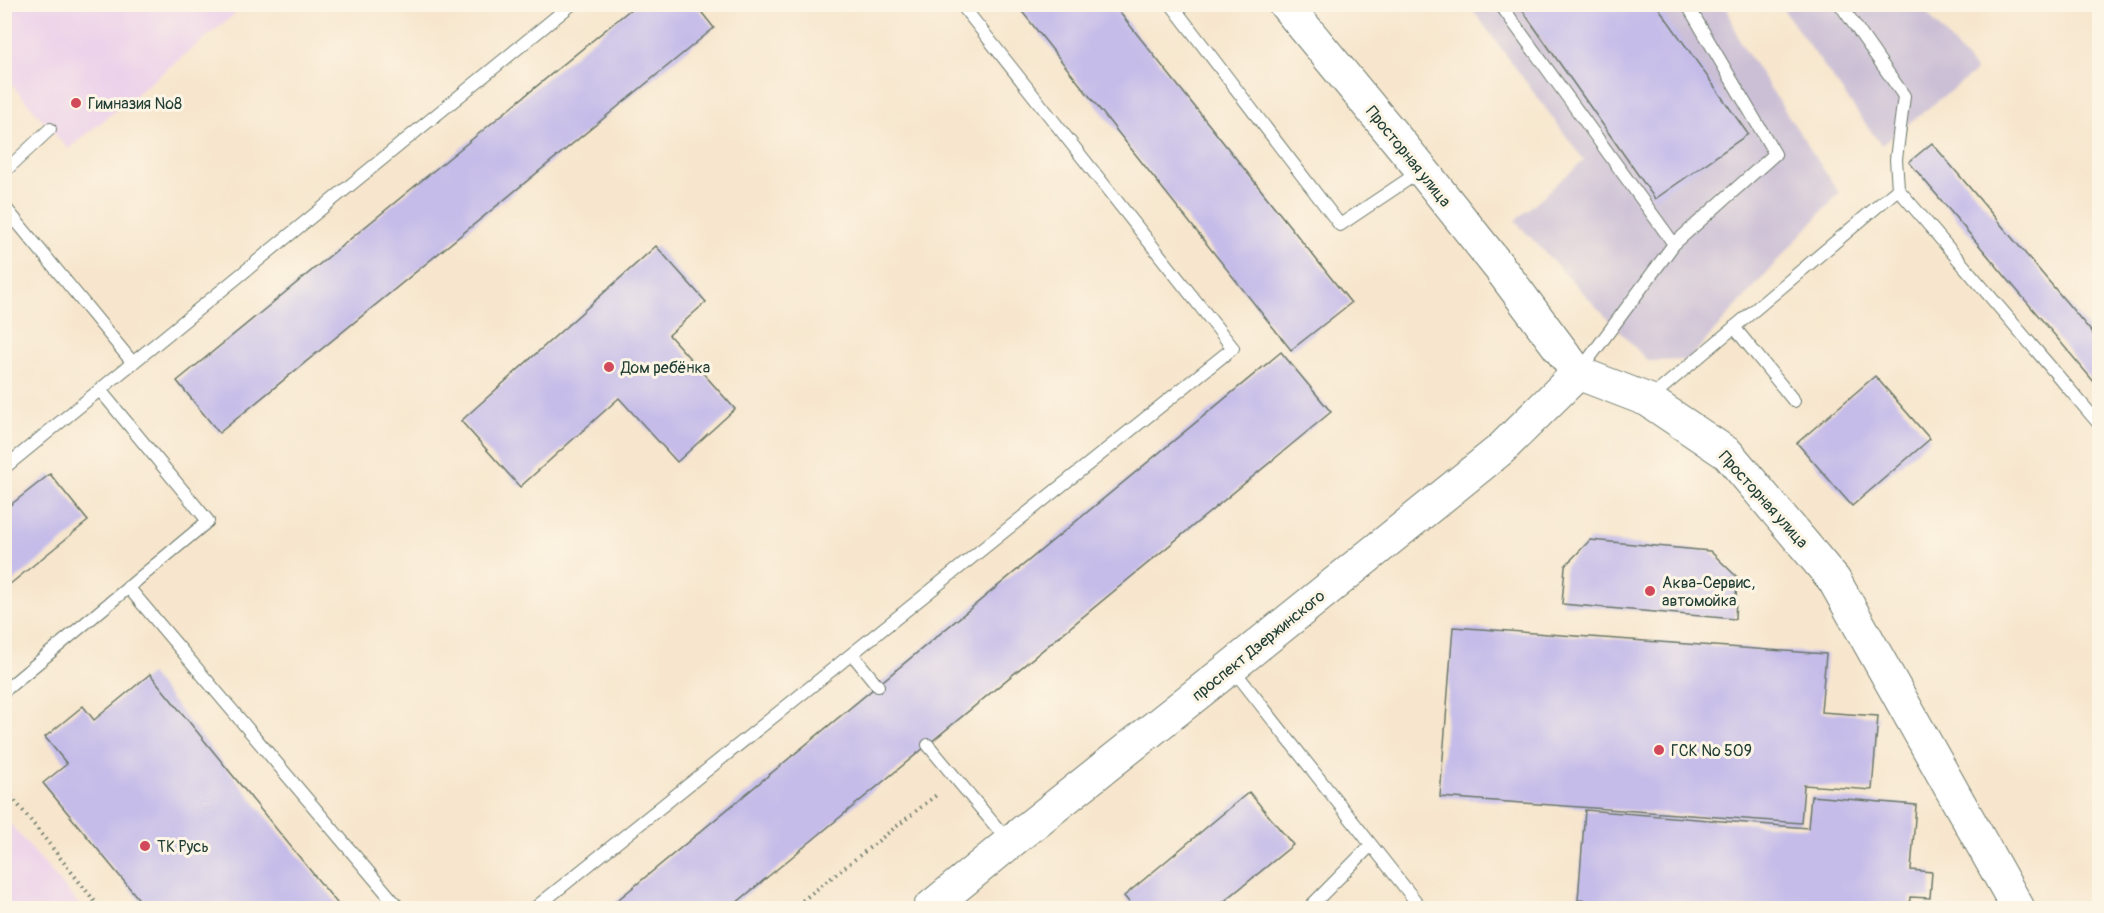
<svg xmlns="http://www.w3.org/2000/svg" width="2104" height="913" font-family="Pangolin,sans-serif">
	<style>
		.built { fill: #ecd1ea }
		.industrial { fill: #cbbfd5 }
		.building { fill: #c5bce9 }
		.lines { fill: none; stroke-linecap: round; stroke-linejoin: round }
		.lane-casing { stroke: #6b786a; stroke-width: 14 }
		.secondary-casing { stroke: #6b786a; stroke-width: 35 }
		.path { stroke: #6b786a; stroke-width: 4; stroke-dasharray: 1.5 4.5; stroke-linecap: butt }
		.lane { stroke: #fff; stroke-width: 12 }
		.secondary { stroke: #fff; stroke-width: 33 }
		.poi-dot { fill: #d1495b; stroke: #fcf5e5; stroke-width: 2 }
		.labels { text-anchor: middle; stroke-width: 6; stroke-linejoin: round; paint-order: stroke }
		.poi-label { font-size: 16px; fill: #1f3d34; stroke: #fcf5e5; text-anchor: start }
		.street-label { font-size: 16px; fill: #1f3d34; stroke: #fcf5e5 }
	</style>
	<rect width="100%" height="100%" fill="#fcf5e5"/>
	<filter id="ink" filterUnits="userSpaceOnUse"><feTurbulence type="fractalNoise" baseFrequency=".0167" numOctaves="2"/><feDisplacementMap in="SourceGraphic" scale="12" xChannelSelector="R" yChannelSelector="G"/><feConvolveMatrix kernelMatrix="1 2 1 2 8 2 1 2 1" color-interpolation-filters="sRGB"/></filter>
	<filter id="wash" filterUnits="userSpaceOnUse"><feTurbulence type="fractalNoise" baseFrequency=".008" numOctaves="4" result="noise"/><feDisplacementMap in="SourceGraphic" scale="24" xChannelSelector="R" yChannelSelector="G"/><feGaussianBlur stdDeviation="1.35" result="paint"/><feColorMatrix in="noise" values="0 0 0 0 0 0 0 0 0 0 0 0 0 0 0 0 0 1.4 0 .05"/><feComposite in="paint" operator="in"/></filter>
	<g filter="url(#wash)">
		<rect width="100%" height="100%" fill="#f7e6cd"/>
		<path class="built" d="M4 5H246L68 149 5 77Z
			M5 818 82 908H5Z"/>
		<path class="industrial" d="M1469 5H1726L1740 42 1839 193 1688 360 1648 361 1515 221 1584 160Z
			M1780 5H1920L1976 71 1881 145Z"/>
		<g id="blocks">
			<path class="building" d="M637 4H695L714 28 219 433 177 381Z
				M1016 4H1113L1351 303 1291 350Z
				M1518 4H1656L1748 134 1655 199Z
				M1932 143 2100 342V389L1909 162Z
				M656 246 706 302 669 335 735 409 677 462 619 398 520 487 461 421Z
				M1281 352 1331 412 730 908H608Z
				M1875 376 1930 439 1852 506 1797 443Z
				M50 474 88 521 4 589V510Z
				M1590 540 1710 551 1737 577 1735 619 1562 604 1565 566Z
				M1453 627 1826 654 1821 712 1878 716 1872 790 1804 785 1801 823 1440 797Z
				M150 674 341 908H146L43 783 67 764 45 737 83 706 94 720Z
				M1249 792 1293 845 1216 908H1134L1124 896Z
				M1811 796 1916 805 1911 870 1932 872 1930 898 1910 897 1909 908H1685L1578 900 1585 810 1808 828Z"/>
		</g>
	</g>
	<g filter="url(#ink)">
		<use href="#blocks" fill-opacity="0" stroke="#6b786a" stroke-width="1.5"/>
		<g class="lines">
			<g class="lane-casing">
				<path id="lane" d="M1171 4 1340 225 1422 170
					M1500 4 1674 244
					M1840 4 1904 96 1896 159 1898 189 2100 425
					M4 172 50 129
					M4 206 133 363
					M1734 327 1794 401
					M1579 372 1674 244 1775 154 1687 4
					M1648 400 1898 189
					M4 468 572 4
					M128 587 399 908
					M852 654 878 686
					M1232 668 1421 908
					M4 691 208 521 100 390
					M928 745 1008 841
					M535 908 1233 348 961 4
					M1309 908 1370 846"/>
			</g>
			<g class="secondary-casing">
				<path id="secondary" d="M1285 4 1422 170 1499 267 1578 373 1648 400 1728 454 1834 580 2018 908
					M930 908 1009 843 1231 667 1500 450 1578 373"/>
			</g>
			<path class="path" d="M4 787 100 908
				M793 908 939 793"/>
			<use href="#lane" class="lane"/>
			<use href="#secondary" class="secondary"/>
		</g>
	</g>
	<g class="poi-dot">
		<circle cx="76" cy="103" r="6"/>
		<circle cx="609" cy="367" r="6"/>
		<circle cx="1650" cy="591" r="6"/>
		<circle cx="1659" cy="750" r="6"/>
		<circle cx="145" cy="846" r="6"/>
	</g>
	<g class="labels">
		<g class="poi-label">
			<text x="88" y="109">Гимназия №8</text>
			<text x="621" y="373">Дом ребёнка</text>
			<text x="1662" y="588">Аква-Сервис,<tspan x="1662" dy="18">автомойка</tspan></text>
			<text x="1671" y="756">ГСК № 509</text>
			<text x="157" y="852">ТК Русь</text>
		</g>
		<g class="street-label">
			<text transform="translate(1409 156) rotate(51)" y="6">Просторная улица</text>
			<text transform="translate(1764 499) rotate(48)" y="6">Просторная улица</text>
			<text transform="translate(1258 645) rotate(-39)" y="6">проспект Дзержинского</text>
		</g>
	</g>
	<rect width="2104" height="913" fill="none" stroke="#fcf5e5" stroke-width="24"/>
</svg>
